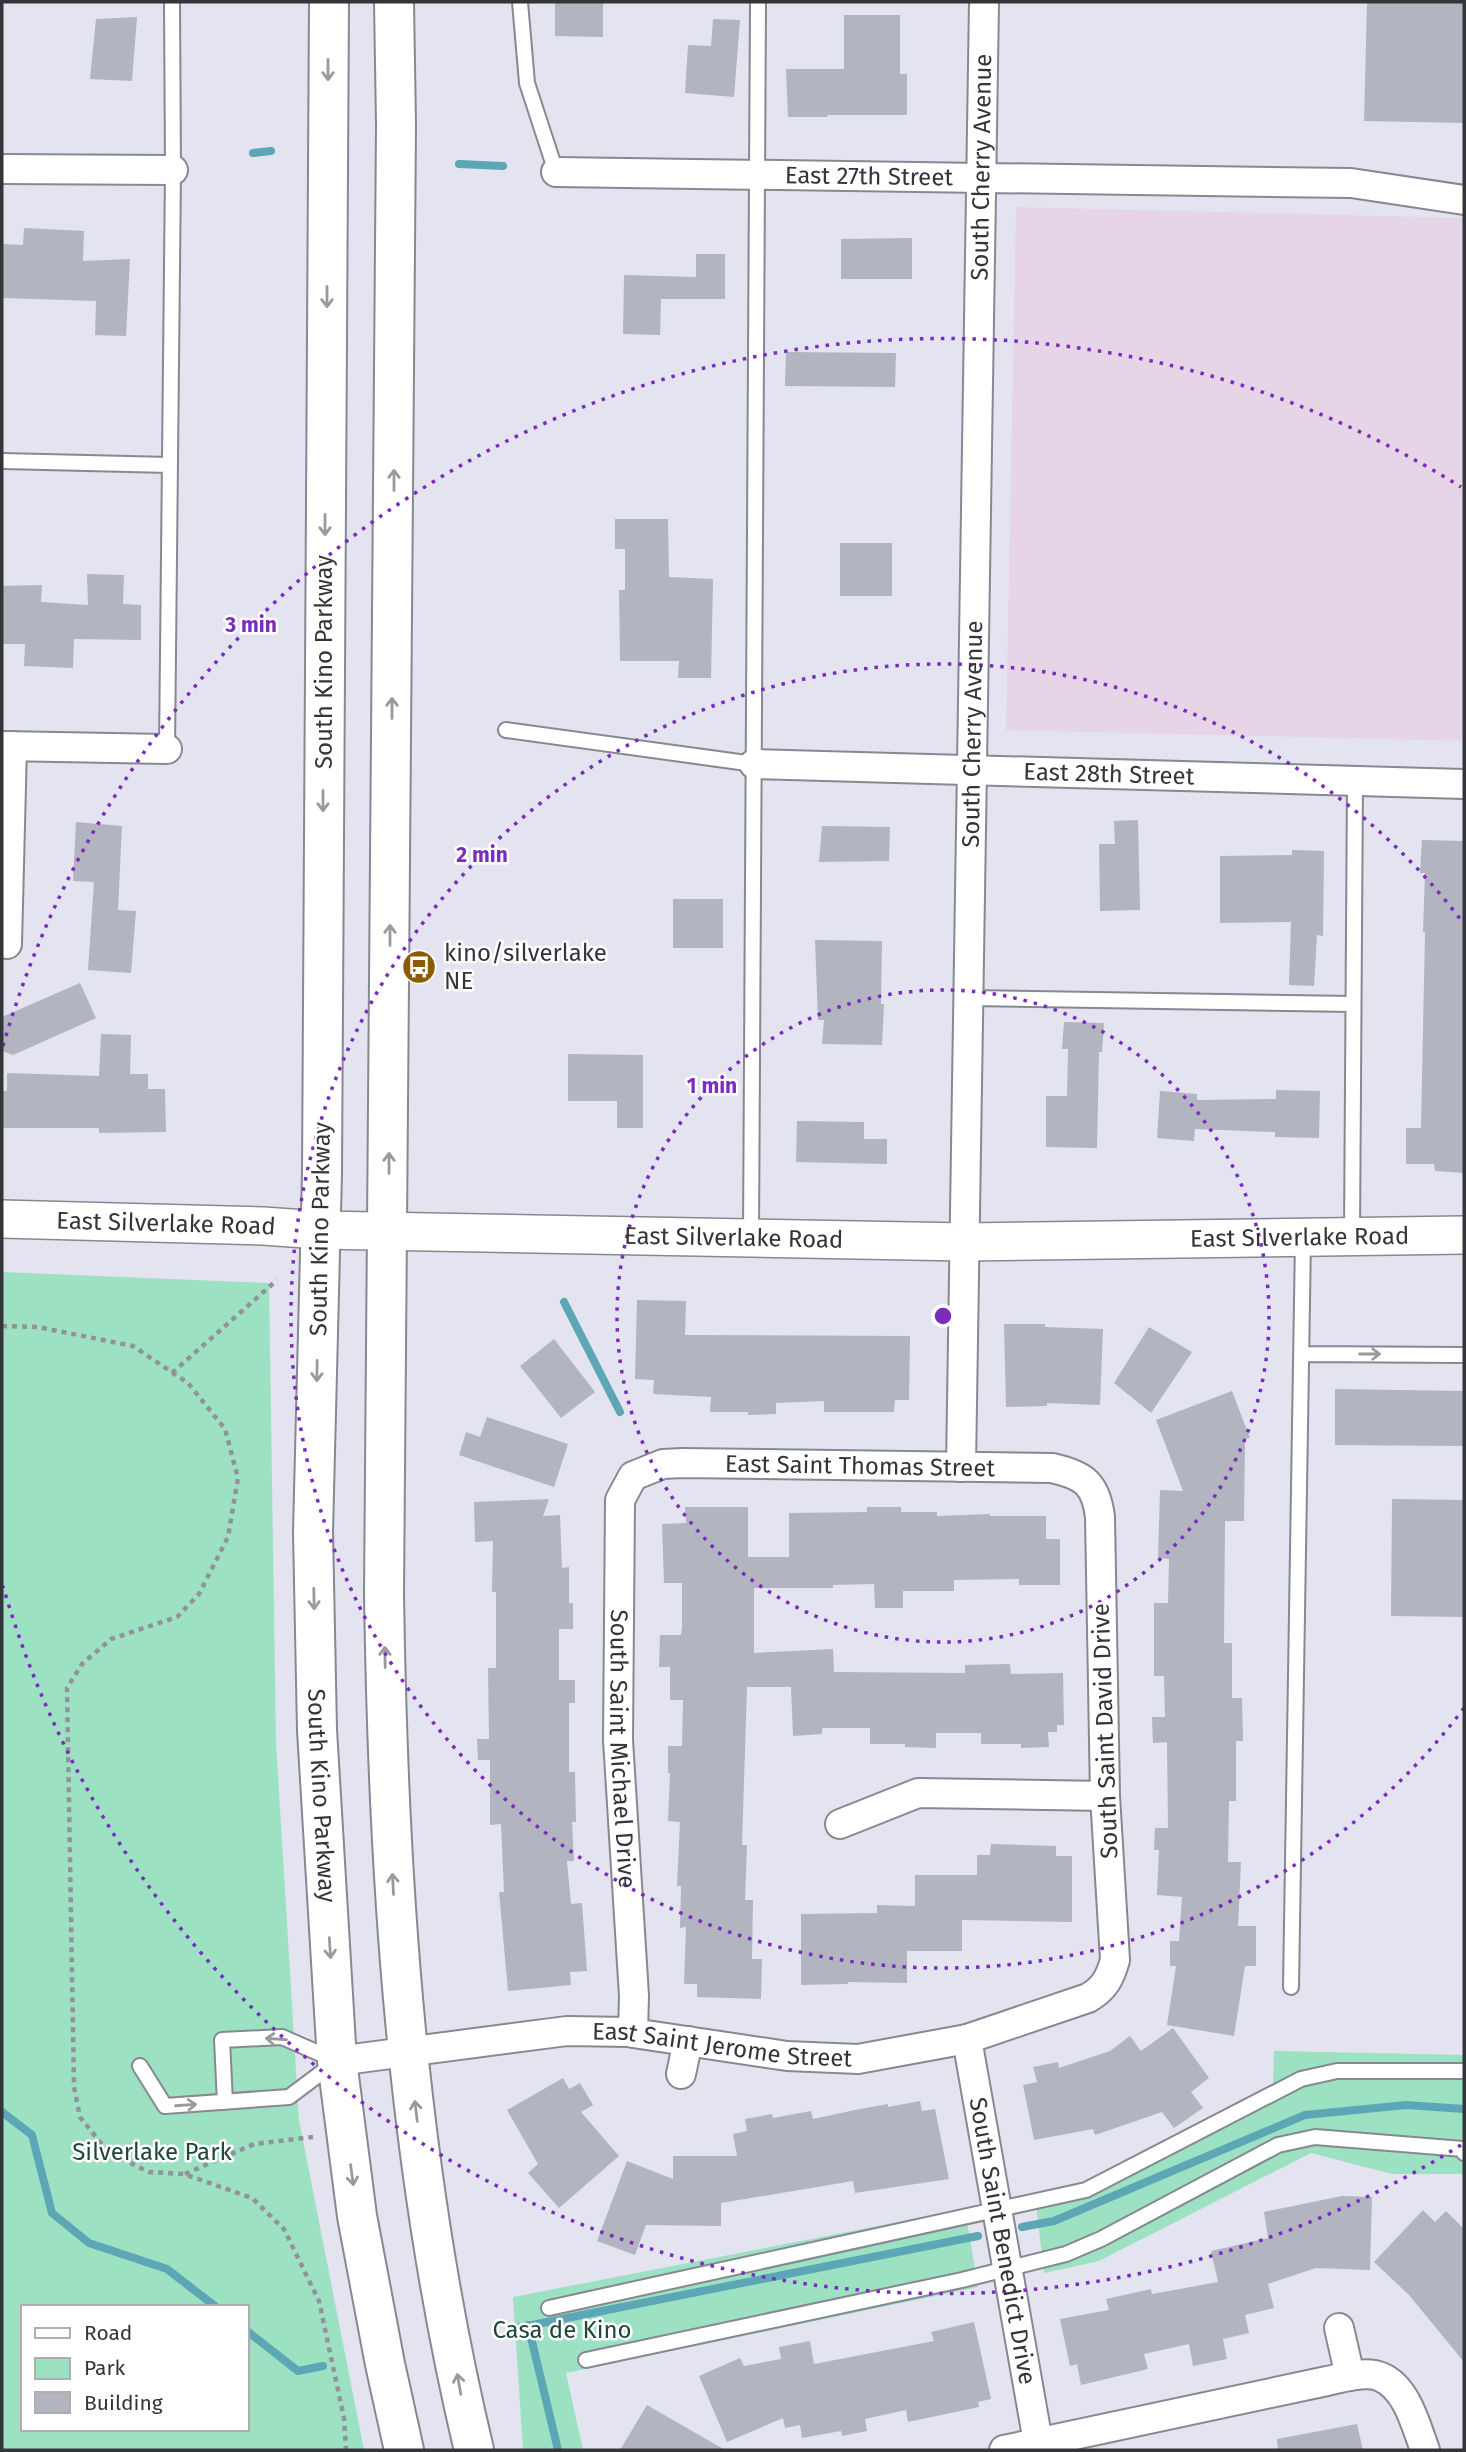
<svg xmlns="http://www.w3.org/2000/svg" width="1466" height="2452" font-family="'Fira Sans',sans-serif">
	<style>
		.industrial { fill: #e5d5e7 }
		.green { fill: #9ce1c2; fill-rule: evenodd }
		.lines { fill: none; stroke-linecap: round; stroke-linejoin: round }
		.stream { stroke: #5ca6b5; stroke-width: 8 }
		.building { fill: #b2b4bf }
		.service-casing { stroke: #868892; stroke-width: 18 }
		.minor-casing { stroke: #868892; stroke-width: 32 }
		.tertiary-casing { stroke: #868892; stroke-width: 40 }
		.primary-casing { stroke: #868892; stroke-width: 42 }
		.path { stroke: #91929a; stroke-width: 4.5; stroke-dasharray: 5 5; stroke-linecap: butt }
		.service { stroke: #fff; stroke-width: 14 }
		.minor { stroke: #fff; stroke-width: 28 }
		.tertiary { stroke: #fff; stroke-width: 37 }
		.primary { stroke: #fff; stroke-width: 38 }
		.oneway { stroke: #9a9a9c }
		.ring { fill: none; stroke: #7b2cbf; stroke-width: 3.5; stroke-dasharray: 3.5 7 }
		.labels { text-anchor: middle; stroke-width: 5; stroke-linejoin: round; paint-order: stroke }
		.street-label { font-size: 24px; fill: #343539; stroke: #fff }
		.poi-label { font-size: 24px; fill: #343539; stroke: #fff; text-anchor: start }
		.park-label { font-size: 24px; fill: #204637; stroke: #fff }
		.centre { fill: #7b2cbf; stroke: #fff; stroke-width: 3.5 }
		.ring-label { font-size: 21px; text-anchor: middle; font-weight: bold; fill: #7b2cbf; stroke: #fff; stroke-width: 5; stroke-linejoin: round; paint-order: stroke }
	</style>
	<rect width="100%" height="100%" fill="#e3e4f0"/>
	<path class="industrial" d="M1016 207 1464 218V741L1006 730Z"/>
	<path class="green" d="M2 1272 269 1283 276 1743 299 2120 364 2450H2ZM23 2307H247V2429H23Z
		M1274 2051 1464 2055V2174H1392L1311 2153 1099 2261 1044 2273 1035 2195 1092 2184 1273 2084Z
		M965 2209 978 2287 566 2373 583 2450H523L513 2297Z"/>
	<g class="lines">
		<path class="stream" d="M253 153 271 151
			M459 164 503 166
			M564 1302 620 1412
			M2 2112 32 2135 52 2213 89 2243 167 2269 216 2307
			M1022 2227 1054 2221 1305 2115 1406 2105 1464 2109
			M528 2325 558 2450
			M517 2328 978 2236
			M247 2331 298 2371 323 2366"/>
	</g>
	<path class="building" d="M555 2H603V37L555 36Z
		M1367 2H1464V123L1364 121Z
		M844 15H900V74H907V115H827L828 117H788L786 69H844Z
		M137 17 132 81 90 79 96 19Z
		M713 19 740 20 734 97 685 93 688 45 711 46Z
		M24 228 84 231 83 261 130 259 126 336 95 335 96 301 2 298V244L23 245Z
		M912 238V279H841V239Z
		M696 254H725V299H661L660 335 623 334 624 275 696 277Z
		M786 352 896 353 895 387 785 386Z
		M615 519H668L669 577 713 579 711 678H678L679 661H620L619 590H625V549H615Z
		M840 543H892V596H840Z
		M87 574 124 575 123 604 141 605V640L74 639 73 668 24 666 25 644H2V586L42 585 41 602 88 605Z
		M1138 820 1140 910 1100 911 1099 844H1115L1114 821Z
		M76 822 122 826 118 910 136 911 131 973 88 970 94 882 73 881Z
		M822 826 890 827 889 861 819 862Z
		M1422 840 1464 841V1173L1435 1171 1434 1164H1406V1128H1421L1425 932H1423L1425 873H1420Z
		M1292 850 1324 851 1323 936 1317 935 1314 986 1289 985 1291 922 1220 923V856L1292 855Z
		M673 899H723V948H673Z
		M815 940 882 941 881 1004H884L882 1045 822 1044 824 1020H818Z
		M80 983 96 1018 13 1055 2 1051V1017Z
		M1064 1022 1104 1023 1102 1052H1099L1097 1148 1046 1147V1096H1067L1068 1049H1062Z
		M101 1034 131 1035 130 1074H148V1089H165L166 1132 99 1133V1128H2V1091H7V1073L99 1076Z
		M568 1054 643 1055V1128H617V1101H568Z
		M1276 1090 1320 1091 1319 1138 1275 1137V1132L1195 1129 1194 1141 1157 1138 1160 1091 1197 1094V1100L1276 1099Z
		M797 1121 864 1122V1139H887V1164L796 1162Z
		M637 1300 686 1301 685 1335 910 1336 909 1400H895L894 1412H824V1401L776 1403V1414L748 1415V1412H710L711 1397 653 1394 654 1380 635 1379Z
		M1004 1324H1045V1327L1103 1329 1100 1405 1047 1403V1406L1006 1407Z
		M1149 1327 1192 1352 1151 1413 1114 1383Z
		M554 1339 595 1392 561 1418 520 1366Z
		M1335 1389 1464 1391V1446L1335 1445Z
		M1232 1391 1250 1438 1245 1439 1244 1521H1225L1224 1643H1232V1698H1242L1243 1741H1236V1801H1229L1228 1862H1241L1238 1926H1256V1966H1245L1234 2036 1167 2025 1176 1966H1170V1941H1179L1182 1897 1157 1895 1159 1850H1154L1155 1828H1168L1167 1742 1153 1743 1152 1717H1165L1164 1676H1154V1603H1168L1169 1559 1158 1558 1160 1490 1183 1491 1156 1420Z
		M487 1417 568 1444 554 1487 459 1455 466 1432 480 1437Z
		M549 1499 543 1516 560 1515 562 1568 569 1567V1603H573V1629H559V1680H575V1703H569V1772H575L576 1822H572L574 1861H567L571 1904 582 1903 587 1971 570 1972 571 1985 508 1991 499 1892H504L501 1824 490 1825V1760H478L477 1739H489L488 1668H496V1592H492L493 1541 475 1542 474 1502Z
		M1392 1499 1464 1500V1617L1391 1616Z
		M685 1507H748V1557H789V1513L867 1512V1507H901V1512H937V1516L990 1514V1516H1046V1539H1060V1585H1019V1579L954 1580V1591H903V1608H875L874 1584 833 1585V1588H754V1653L833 1649 834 1672 965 1673V1665L1010 1664 1011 1674 1063 1673 1064 1725H1057V1732H1048L1049 1747 1021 1748V1744H981V1733H936V1748L905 1747V1744H870V1728H822V1734L793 1736 791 1687H747L742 1845H747L745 1900H753L752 1959H762L761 1999 697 1997V1984H684L686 1927 680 1928 681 1886H677L680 1822 668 1821 670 1773H668V1746H682L683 1700H670V1667H659L660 1635H681L682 1628V1583H664L662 1524 686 1523Z
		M991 1844 1056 1846V1856H1072V1922L962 1920V1951H907V1983L848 1982V1984L801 1985V1914L877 1913V1905L915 1906V1875H977V1855H990Z
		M1173 2028 1209 2078 1191 2092 1203 2108 1174 2128 1162 2112 1095 2135 1093 2129 1034 2140 1023 2085 1037 2082 1033 2067 1058 2062 1059 2068 1110 2051 1130 2036 1141 2051Z
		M563 2078 569 2089 580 2083 593 2105 581 2112 619 2156 559 2208 528 2173 538 2164 507 2110Z
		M920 2101 922 2111 935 2109 949 2179 855 2193 853 2181 721 2203V2226L646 2225 635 2255 597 2241 627 2161 673 2179V2156H737L733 2134 747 2131 745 2119 772 2114 773 2118 811 2111 813 2119 855 2110 888 2104V2107Z
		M1342 2196 1372 2197 1370 2270 1316 2268 1268 2284 1274 2308 1245 2315 1249 2333 1223 2339 1227 2359 1193 2366 1189 2344 1144 2354 1148 2369 1081 2385 1077 2364 1070 2366 1060 2319 1109 2310 1106 2299 1151 2289 1152 2294 1218 2282 1211 2251 1268 2238 1264 2212Z
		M1423 2210 1435 2222 1446 2211 1464 2229V2362L1409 2295 1374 2262Z
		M974 2322 991 2399 978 2402 979 2407 908 2422 906 2410 865 2419 867 2431 842 2436 841 2431 802 2438 800 2425 785 2428 783 2418 727 2442 699 2376 740 2358 744 2366 781 2359 779 2347 810 2341 814 2364 934 2341 931 2332Z
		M647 2405 725 2450H620Z
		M1357 2424 1363 2450H1278L1277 2439Z"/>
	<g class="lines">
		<g class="service-casing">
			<path id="service" d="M520 2 527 83 556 172
				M2 461 170 465
				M506 730 754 764
				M167 749 173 170 172 2
				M969 998 1353 1004
				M1352 1235 1355 781
				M751 1236 758 2
				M1302 1354 1464 1355
				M1291 1987 1303 1239
				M140 2066 165 2106 289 2097 337 2061 282 2037 222 2040 225 2102
				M549 2308 1086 2190 1301 2079 1337 2071H1462
				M586 2360 962 2280 1066 2254 1101 2239 1278 2145 1315 2137 1463 2149 1464 2153"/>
		</g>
		<g class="minor-casing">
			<g id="minor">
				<path d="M2 169 173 170"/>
				<path id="s1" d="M556 172 1351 183 1464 200"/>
				<path d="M2 746 167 749"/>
				<path id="s2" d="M754 764 1464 784"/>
				<path d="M7 944 12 746"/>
				<path id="s3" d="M961 1467 984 2"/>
				<path d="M840 1824 918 1793 1105 1796"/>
				<path id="s4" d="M967 2039 1038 2442"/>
				<path id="s5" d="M337 2061 567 2031 629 2032 633 2033 787 2056 858 2059 967 2039 1088 1998C1104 1989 1110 1978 1115 1960L1105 1796 1100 1517C1096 1484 1084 1475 1052 1468L682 1463 663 1464 633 1476 620 1500 618 1740 634 1996 633 2033"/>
				<path d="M681 2074 688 2041"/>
				<path d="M1339 2328 1350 2376"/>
				<path d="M1004 2450 1327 2381C1342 2378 1366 2370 1381 2377 1407 2388 1416 2426 1425 2450"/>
			</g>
		</g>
		<g class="tertiary-casing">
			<g id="tertiary">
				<path id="s6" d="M2 1219 263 1226 320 1230 965 1242 1464 1235"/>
			</g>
		</g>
		<g class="primary-casing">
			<g id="primary">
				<path id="s7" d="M329 2 322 1173 313 1532 317 1730 337 2061 357 2216 385 2364 404 2450"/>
				<path d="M394 2 396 125 384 1593C388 1880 407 2170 474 2450"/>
			</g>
		</g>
		<path class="path" d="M2 1326 38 1327 133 1346 188 1383 225 1429 238 1478 228 1537 199 1594 177 1617 111 1639 82 1664 67 1688 74 2087 80 2117 108 2152 149 2172 184 2174 252 2198 284 2229 319 2301 344 2418 346 2450
			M172 1373 277 1280
			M185 2174 254 2144 313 2137"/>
		<use href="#service" class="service"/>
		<use href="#minor" class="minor"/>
		<use href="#tertiary" class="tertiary"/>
		<use href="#primary" class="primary"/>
	</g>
	<defs><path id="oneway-shaft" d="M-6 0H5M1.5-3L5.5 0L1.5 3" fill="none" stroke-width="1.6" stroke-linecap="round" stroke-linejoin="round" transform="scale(1.75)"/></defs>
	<g class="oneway">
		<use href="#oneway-shaft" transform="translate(328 70) rotate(90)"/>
		<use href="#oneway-shaft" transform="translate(327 297) rotate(90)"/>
		<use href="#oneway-shaft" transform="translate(394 480) rotate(-90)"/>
		<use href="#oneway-shaft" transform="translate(325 525) rotate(90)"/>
		<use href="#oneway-shaft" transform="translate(392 708) rotate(-90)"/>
		<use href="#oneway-shaft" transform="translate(323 801) rotate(90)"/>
		<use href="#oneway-shaft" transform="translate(390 935) rotate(-90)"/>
		<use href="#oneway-shaft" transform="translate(389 1163) rotate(-90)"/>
		<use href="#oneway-shaft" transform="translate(1370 1354)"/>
		<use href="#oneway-shaft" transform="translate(317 1371) rotate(91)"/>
		<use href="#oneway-shaft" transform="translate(314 1599) rotate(89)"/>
		<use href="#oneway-shaft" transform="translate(385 1657) rotate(-91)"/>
		<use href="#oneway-shaft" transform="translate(393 1884) rotate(-93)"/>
		<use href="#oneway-shaft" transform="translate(330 1948) rotate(86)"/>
		<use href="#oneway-shaft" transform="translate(276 2039) rotate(-176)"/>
		<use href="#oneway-shaft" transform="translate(186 2105) rotate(-4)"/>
		<use href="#oneway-shaft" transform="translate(416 2111) rotate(-97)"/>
		<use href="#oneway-shaft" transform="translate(352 2175) rotate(82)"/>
		<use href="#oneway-shaft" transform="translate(459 2384) rotate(-100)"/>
	</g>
	<g class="ring">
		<circle cx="943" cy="1316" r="326"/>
		<path d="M1464 1708A652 652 0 1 1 1464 924"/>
		<path d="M1461 2145A978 978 0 0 1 3 1586M3 1046A978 978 0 0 1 1461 487"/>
	</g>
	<defs>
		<g id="bus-disc" transform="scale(1.75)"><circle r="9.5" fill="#8a5b00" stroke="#fff"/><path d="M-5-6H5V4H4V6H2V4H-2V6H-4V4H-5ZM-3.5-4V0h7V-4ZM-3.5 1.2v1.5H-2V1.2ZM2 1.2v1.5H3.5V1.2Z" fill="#fff"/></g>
	</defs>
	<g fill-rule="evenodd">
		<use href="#bus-disc" x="419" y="967"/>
	</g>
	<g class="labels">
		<g class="street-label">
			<text dy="8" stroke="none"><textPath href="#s3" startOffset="1300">South Cherry Avenue</textPath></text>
			<text dy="8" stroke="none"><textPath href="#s1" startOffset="313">East 27th Street</textPath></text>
			<text transform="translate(324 662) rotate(-90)" y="8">South Kino Parkway</text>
			<text dy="8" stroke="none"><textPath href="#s3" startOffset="733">South Cherry Avenue</textPath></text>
			<text dy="8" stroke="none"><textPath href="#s2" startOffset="355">East 28th Street</textPath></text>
			<text dy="8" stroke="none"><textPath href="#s6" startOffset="164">East Silverlake Road</textPath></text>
			<text transform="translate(320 1229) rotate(-89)" y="8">South Kino Parkway</text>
			<text dy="8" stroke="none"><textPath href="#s6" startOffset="1298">East Silverlake Road</textPath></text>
			<text dy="8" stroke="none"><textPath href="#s6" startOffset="732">East Silverlake Road</textPath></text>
			<text transform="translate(860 1466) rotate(1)" y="8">East Saint Thomas Street</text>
			<text transform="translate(1105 1731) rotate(-92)" y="8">South Saint David Drive</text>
			<text dy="8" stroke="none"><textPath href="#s5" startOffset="2028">South Saint Michael Drive</textPath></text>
			<text dy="8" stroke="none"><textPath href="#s7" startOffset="1794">South Kino Parkway</textPath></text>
			<text dy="8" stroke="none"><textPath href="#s5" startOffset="388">East Saint Jerome Street</textPath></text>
			<text dy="8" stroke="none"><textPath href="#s4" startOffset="205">South Saint Benedict Drive</textPath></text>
		</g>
		<g class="poi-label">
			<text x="444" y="961">kino/silverlake<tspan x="444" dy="28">NE</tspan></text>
		</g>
		<g class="park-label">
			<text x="152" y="2160">Silverlake Park</text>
			<text x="562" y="2338">Casa de Kino</text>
		</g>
	</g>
	<circle cx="943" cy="1316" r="10" class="centre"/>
	<g class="ring-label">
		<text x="251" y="632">3 min</text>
		<text x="482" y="862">2 min</text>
		<text x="712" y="1093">1 min</text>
	</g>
	<rect width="1466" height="2452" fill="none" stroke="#343539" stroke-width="7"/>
	<rect x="21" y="2305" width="228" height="126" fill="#ffffff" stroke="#aeaeb0" stroke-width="2"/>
	<rect x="35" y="2328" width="35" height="10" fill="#ffffff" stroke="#aeaeb0" stroke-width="2"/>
	<text x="84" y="2340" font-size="21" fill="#343539">Road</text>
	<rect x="35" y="2358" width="35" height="21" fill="#9ce1c2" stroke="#aeaeb0" stroke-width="2"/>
	<text x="84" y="2375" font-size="21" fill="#343539">Park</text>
	<rect x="35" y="2392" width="35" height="21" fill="#b2b4bf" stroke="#aeaeb0" stroke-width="2"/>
	<text x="84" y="2410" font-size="21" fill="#343539">Building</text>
</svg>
